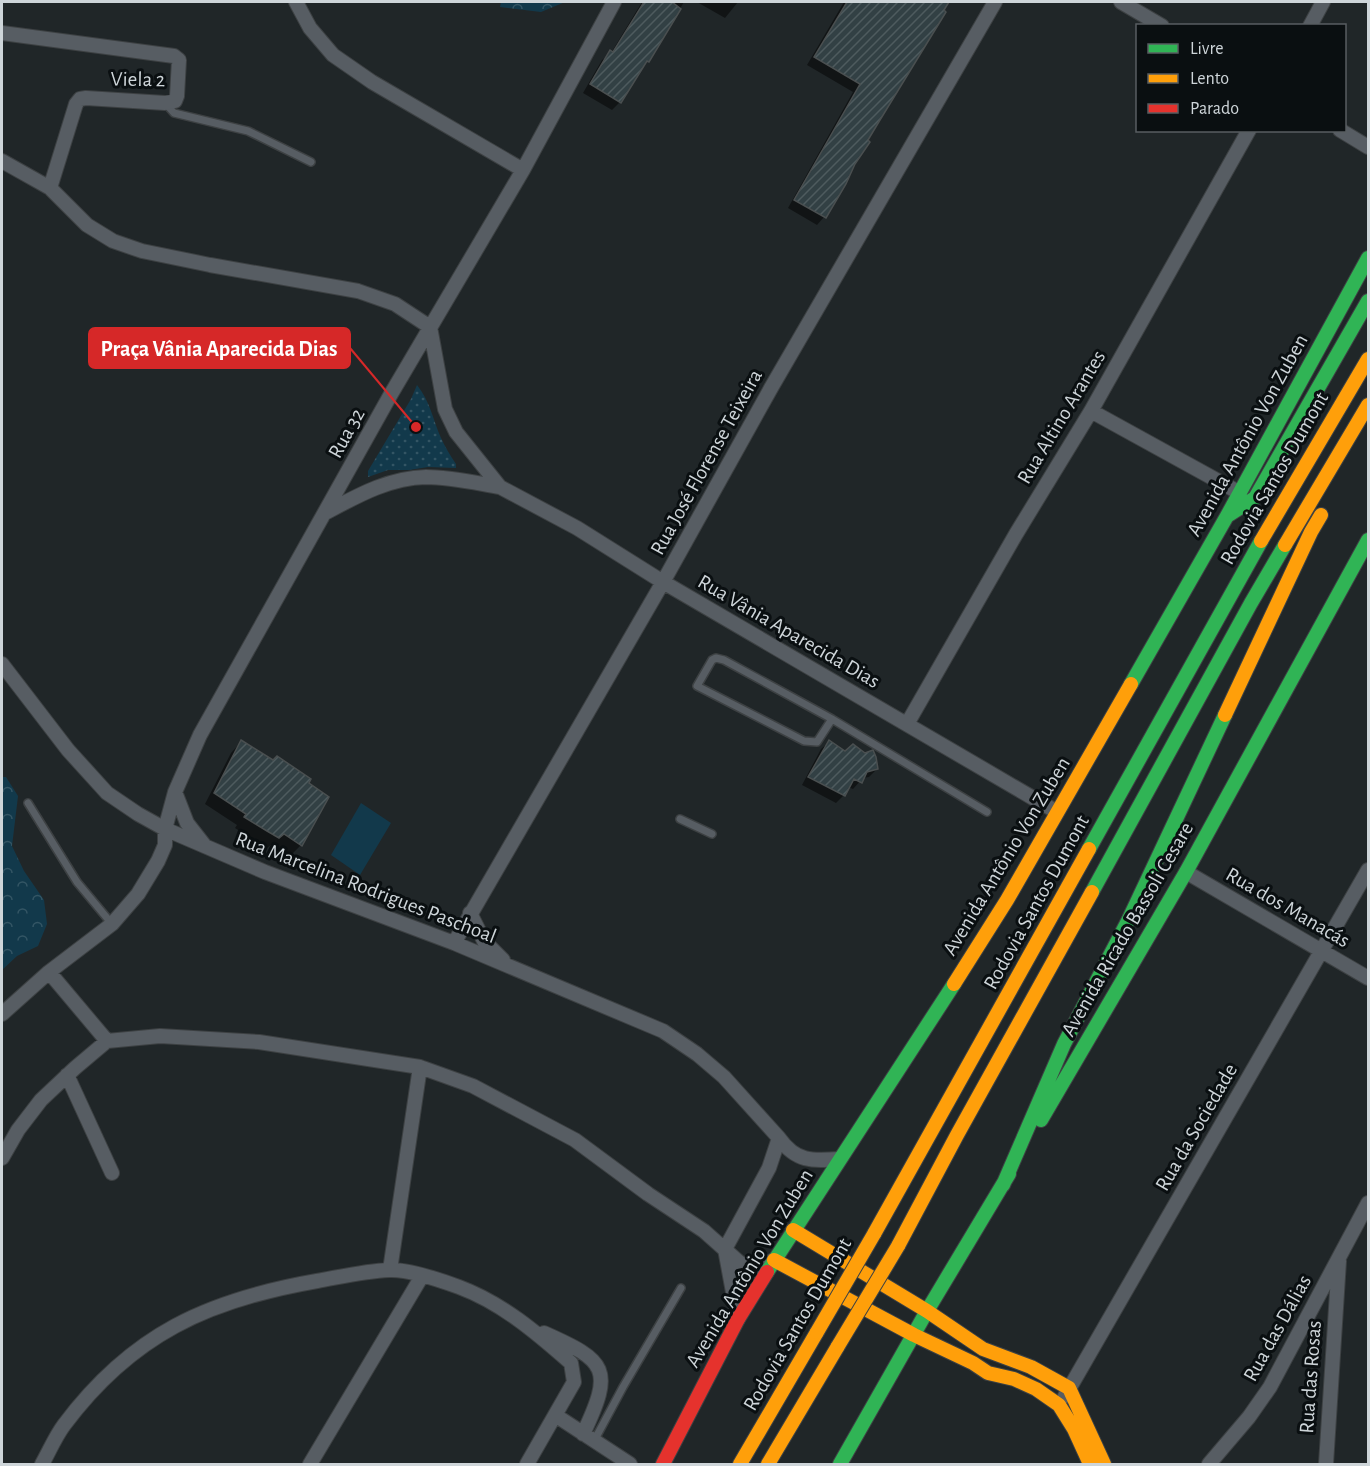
<svg xmlns="http://www.w3.org/2000/svg" width="1370" height="1466" font-family="'Alegreya Sans',sans-serif">
	<style>
		.grass { fill: url(#grass-dots) }
		.forest { fill: url(#forest-crowns) }
		.pitch { fill: #12394b }
		.shadow { fill: #0007 }
		.building { fill: url(#building-hatch); stroke: #4a4f50; stroke-width: 1.5 }
		.lines { fill: none; stroke-linecap: round; stroke-linejoin: round }
		.lane-casing { stroke: #3d4143; stroke-width: 10 }
		.street-casing { stroke: #3d4143; stroke-width: 16 }
		.fast-casing { stroke: #3d4143; stroke-width: 16 }
		.slow-casing { stroke: #3d4143; stroke-width: 16 }
		.jam-casing { stroke: #3d4143; stroke-width: 16 }
		.lane { stroke: #575d63; stroke-width: 7 }
		.street { stroke: #575d63; stroke-width: 14 }
		.fast { stroke: #30b455; stroke-width: 14 }
		.slow { stroke: #ff9f0a; stroke-width: 14 }
		.jam { stroke: #e5322d; stroke-width: 14 }
		.slow-bridge-casing { stroke: #3d4143; stroke-width: 16; stroke-linecap: butt }
		.slow-bridge { stroke: #ff9f0a; stroke-width: 14 }
		.labels { text-anchor: middle; stroke-width: 6; stroke-linejoin: round; paint-order: stroke }
		.street-label { font-size: 21px; fill: #ced5d9; stroke: #0a0f11 }
		.leader { fill: none; stroke: #d62828; stroke-width: 2 }
		.callout-dot { fill: #d62828; stroke: #0a0f11; stroke-width: 2 }
		.callout { fill: #d62828; stroke: #d62828; stroke-width: 2 }
		.callout-label { font-size: 22px; text-anchor: middle; font-weight: bold; fill: #fff }
	</style>
	<defs>
		<pattern id="grass-dots" width="8" height="8" patternUnits="userSpaceOnUse" patternTransform="scale(1.5)"><rect width="8" height="8" fill="#12394b"/><path d="M2 2h.1M6 6h.1" fill="none" stroke="#335564" stroke-width="1.8" stroke-linecap="round"/></pattern>
		<pattern id="forest-crowns" width="20" height="18" patternUnits="userSpaceOnUse" patternTransform="scale(1.5)"><rect width="20" height="18" fill="#12394b"/><path d="M2 6a3 3 0 1 1 6 0M12 15a3 3 0 1 1 6 0" fill="none" stroke="#335564"/></pattern>
		<pattern id="building-hatch" width="6" height="6" patternUnits="userSpaceOnUse" patternTransform="scale(1.5)"><rect width="6" height="6" fill="#324044"/><path d="M-1 1l2-2M0 6l6-6M5 7l2-2" fill="none" stroke="#4e5b5e"/></pattern>
	</defs>
	<rect width="100%" height="100%" fill="#202628"/>
	<path class="grass" d="M417 385C430 401 433 420 441 438 445 447 450 455 456 464V468L428 467 409 470H388L368 477V471L411 399Z"/>
	<path class="forest" d="M501 2H565L541 12 500 7Z
		M2 777H6L18 796 12 846 24 871 44 900 47 924 38 946 17 956 2 970Z"/>
	<path class="pitch" d="M361 803 391 823 360 875 331 855Z"/>
	<path class="shadow" d="M642 2H684L648 61 641 69 620 102 612 110 583 93 602 60 611 53Z
		M697 2H738L725 18Z
		M844 2H897L904 6 907 2H947L824 217 817 225 788 208 853 92 807 65Z
		M241 742 327 798 301 845 290 856 272 844 267 848 256 841 235 828 237 825 205 804 231 753Z
		M829 742 845 753 877 769 869 777 863 778 853 789 848 787 844 795 836 803 802 785 821 749Z"/>
	<path class="building" d="M644 2H672L681 9 649 62 647 61 621 103 590 84 610 50 613 52Z
		M847 2H949L944 10 946 12 880 120 868 140 870 142 855 164 846 184 826 218 794 200 860 84 814 57Z
		M241 740 273 760 277 756 311 779 309 783 329 797 302 846 284 834 279 838 267 831 244 817 246 814 214 793Z
		M829 740 845 751 853 744 865 753 873 750 876 757 878 769 867 772 862 783 854 779 845 796 808 777Z"/>
	<g class="lines">
		<g class="lane-casing">
			<path id="lane" d="M165 103 174 113 248 131 311 162
				M832 719 817 742 804 741 697 686 712 660 716 658 724 660 832 719 987 812
				M28 803 77 882 112 924
				M680 819 712 834
				M594 1441 623 1387 681 1288"/>
		</g>
		<g class="street-casing">
			<path id="street" d="M296 2 310 28 333 55 372 82 523 170
				M1121 2 1162 26
				M1310 26 1323 2
				M2 33 174 56 179 60 177 96 175 101 165 103 86 98 80 99 76 104 50 188
				M1340 130 1368 147
				M2 161 50 188 87 225 113 241 142 251 210 265 358 291 395 304 430 327 445 409 456 432 500 487C476 483 450 477 426 477 388 478 357 496 325 513
				M1091 411 1240 493
				M500 487 577 528 663 582 1057 812
				M2 664 68 750 107 793 138 814 165 829 265 872 454 943 663 1031 697 1054 724 1077 779 1138 769 1168 725 1249
				M907 724 1016 534 1091 411 1249 130
				M175 792 187 823 205 846
				M1186 872 1368 978
				M470 913 484 941 503 960
				M454 943 663 582 771 388 995 2
				M49 972 107 1041
				M2 1014 49 972 112 924 138 894 158 861 165 845V829L175 792 200 735 391 394 523 170 614 2
				M67 1075 112 1173
				M779 1138C796 1162 812 1161 839 1159
				M2 1158 18 1130 41 1100 75 1068 107 1041 160 1036 259 1042 420 1067 473 1086 575 1140 648 1194 704 1231 740 1263 758 1267 774 1260
				M725 1249 738 1319
				M390 1270 420 1067
				M544 1333C607 1361 614 1369 583 1434
				M1065 1396 1368 870
				M555 1415 630 1464
				M42 1464C49 1452 55 1437 64 1425 132 1334 208 1300 317 1281 340 1277 365 1271 389 1270 408 1269 440 1280 459 1287 502 1303 537 1333 571 1363L574 1382 527 1464
				M310 1464 422 1276
				M1209 1464 1249 1417 1270 1387 1368 1203
				M1326 1464 1339 1261"/>
		</g>
		<g class="fast-casing">
			<path id="fast" d="M1227 516 1255 498 1368 301
				M1131 684 1227 516 1368 258
				M1089 849 1261 541
				M1092 892 1251 603 1285 545
				M1041 1120 1186 872 1368 540
				M1003 1185 1064 1044 1129 919 1225 715
				M767 1272 954 984
				M840 1464 927 1311 1009 1174"/>
		</g>
		<g class="slow-casing">
			<path id="slow" d="M1261 541 1368 359
				M1285 545 1368 405
				M1225 715 1311 532 1321 515
				M954 984 1007 900 1131 684
				M793 1230 927 1311 983 1349 1031 1367 1069 1388 1104 1464
				M874 1234 1089 849
				M898 1246 957 1135 1092 892
				M774 1260 914 1335 973 1363 988 1373 1014 1379 1036 1389 1059 1405 1074 1429 1090 1464
				M740 1464 817 1332
				M768 1464 838 1346"/>
		</g>
		<g class="jam-casing">
			<path id="jam" d="M663 1464 738 1319 767 1272"/>
		</g>
		<use href="#lane" class="lane"/>
		<use href="#street" class="street"/>
		<use href="#fast" class="fast"/>
		<use href="#slow" class="slow"/>
		<use href="#jam" class="jam"/>
		<g class="slow-bridge-casing">
			<path id="slow-bridge" d="M817 1332 874 1234
				M838 1346 898 1246"/>
		</g>
		<use href="#slow-bridge" class="slow-bridge"/>
	</g>
	<g class="labels">
		<g class="street-label">
			<text transform="translate(138 79) rotate(1)" y="7">Viela 2</text>
			<text transform="translate(1061 417) rotate(-59)" y="7">Rua Altino Arantes</text>
			<text transform="translate(346 433) rotate(-61)" y="7">Rua 32</text>
			<text transform="translate(1247 435) rotate(-61)" y="7">Avenida Antônio Von Zuben</text>
			<text transform="translate(706 462) rotate(-61)" y="7">Rua José Florense Teixeira</text>
			<text transform="translate(1274 478) rotate(-60)" y="7">Rodovia Santos Dumont</text>
			<text transform="translate(789 631) rotate(30)" y="7">Rua Vânia Aparecida Dias</text>
			<text transform="translate(1006 856) rotate(-59)" y="7">Avenida Antônio Von Zuben</text>
			<text transform="translate(366 887) rotate(21)" y="7">Rua Marcelina Rodrigues Paschoal</text>
			<text transform="translate(1036 902) rotate(-61)" y="7">Rodovia Santos Dumont</text>
			<text transform="translate(1288 907) rotate(30)" y="7">Rua dos Manacás</text>
			<text transform="translate(1127 929) rotate(-60)" y="7">Avenida Ricado Bassoli Cesare</text>
			<text transform="translate(1196 1127) rotate(-60)" y="7">Rua da Sociedade</text>
			<text transform="translate(749 1268) rotate(-59)" y="7">Avenida Antônio Von Zuben</text>
			<text transform="translate(797 1324) rotate(-60)" y="7">Rodovia Santos Dumont</text>
			<text transform="translate(1277 1328) rotate(-61)" y="7">Rua das Dálias</text>
			<text transform="translate(1310 1377) rotate(-86)" y="7">Rua das Rosas</text>
		</g>
	</g>
	<path class="leader" d="M416 427L350 348"/>
	<circle class="callout-dot" cx="416" cy="427" r="6"/>
	<rect class="callout" x="89" y="328" width="261" height="40" rx="6"/>
	<g class="callout-label">
		<text x="219" y="356">Praça Vânia Aparecida Dias</text>
	</g>
	<rect width="1370" height="1466" fill="none" stroke="#ced5d9" stroke-width="6"/>
	<rect x="1136" y="24" width="210" height="108" fill="#0a0f11" stroke="#585e61" stroke-width="1.5"/>
	<rect x="1148" y="44" width="30" height="9" fill="#30b455" stroke="#585e61" stroke-width="1.5"/>
	<text x="1190" y="54" font-size="18" fill="#ced5d9">Livre</text>
	<rect x="1148" y="74" width="30" height="9" fill="#ff9f0a" stroke="#585e61" stroke-width="1.5"/>
	<text x="1190" y="84" font-size="18" fill="#ced5d9">Lento</text>
	<rect x="1148" y="104" width="30" height="9" fill="#e5322d" stroke="#585e61" stroke-width="1.5"/>
	<text x="1190" y="114" font-size="18" fill="#ced5d9">Parado</text>
</svg>
